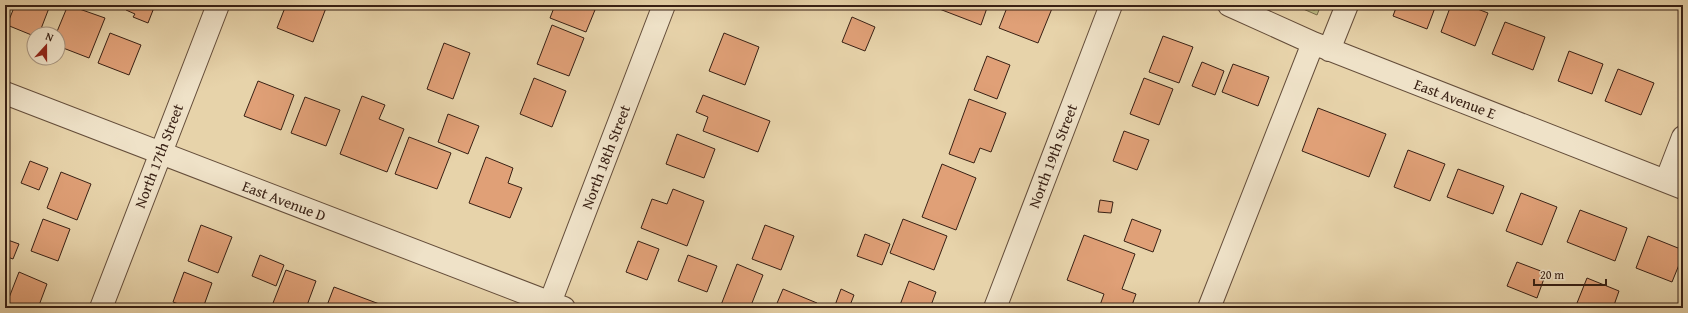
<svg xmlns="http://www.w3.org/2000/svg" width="1688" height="313" font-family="'Gentium Book Plus',serif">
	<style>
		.park { fill: url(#park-dots); stroke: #7a6e4c }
		.building { fill: #e0a077; stroke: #382014 }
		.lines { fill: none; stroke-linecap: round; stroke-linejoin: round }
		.minor-casing { stroke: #644d3a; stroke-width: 24 }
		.minor { stroke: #efe2c8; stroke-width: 22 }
		.labels { text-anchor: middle; stroke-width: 3; stroke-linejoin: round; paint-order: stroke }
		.street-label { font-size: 15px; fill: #382014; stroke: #efe2c8 }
	</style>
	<defs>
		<pattern id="park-dots" width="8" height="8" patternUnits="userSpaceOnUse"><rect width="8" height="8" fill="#bcbb84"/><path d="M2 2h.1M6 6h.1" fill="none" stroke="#a2a071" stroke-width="1.8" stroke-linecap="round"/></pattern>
	</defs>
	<rect width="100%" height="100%" fill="#e7d3aa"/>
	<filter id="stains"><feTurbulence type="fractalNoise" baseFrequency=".005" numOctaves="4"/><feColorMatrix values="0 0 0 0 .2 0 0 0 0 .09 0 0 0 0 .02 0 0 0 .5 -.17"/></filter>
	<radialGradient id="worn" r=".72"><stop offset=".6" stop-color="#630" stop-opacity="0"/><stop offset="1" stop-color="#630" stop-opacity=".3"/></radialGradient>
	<path class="park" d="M1294 5H1321L1317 15Z"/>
	<path class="building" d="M15 5H42L49 8 39 34H34V36L7 25Z
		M68 5 105 18 89 58 58 46V34H56Z
		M128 5H155L148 23 133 17 135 14 126 10Z
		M286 5H319L326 8 313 42 277 28Z
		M555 5H597L586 32 550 18Z
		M929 5H988L981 25Z
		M1008 5 1053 6 1038 43 999 28Z
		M1397 5H1436L1427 29 1393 16Z
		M1451 5H1467L1488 13 1475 46 1441 32Z
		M1494 5H1506L1504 9Z
		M1620 5H1631L1629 9Z
		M852 17 875 27 865 51 842 42Z
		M1505 22 1545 37 1533 70 1492 54Z
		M552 25 584 38 569 76 537 64Z
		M110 33 141 45 129 75 98 63Z
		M724 33 759 47 745 85 709 71Z
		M1163 36 1193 47 1179 83 1149 72Z
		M444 43 470 53 453 99 427 89Z
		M1569 51 1603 64 1592 94 1558 81Z
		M987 56 1010 65 997 99 974 90Z
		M1202 62 1224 71 1215 95 1192 86Z
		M1233 64 1269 77 1258 106 1222 92Z
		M1618 69 1654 83 1641 115 1605 101Z
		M534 78 566 91 552 127 520 114Z
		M1144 78 1173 89 1159 125 1130 114Z
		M258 81 294 95 281 130 244 116Z
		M703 95 770 121 758 152 703 131 708 117 696 112Z
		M362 96 385 105 379 119 404 129 387 172 340 154Z
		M305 97 340 110 326 146 291 133Z
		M969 99 1006 113 991 152 980 148 974 163 949 154Z
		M1318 108 1386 134 1369 177 1302 151Z
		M448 114 479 126 468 154 438 142Z
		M1124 131 1149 140 1137 170 1113 161Z
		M677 134 715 149 704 178 666 164Z
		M409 137 451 153 437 189 395 174Z
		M1408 150 1445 164 1430 201 1394 187Z
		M486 157 513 168 508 183 522 188 510 218 469 203Z
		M30 161 48 168 39 190 21 183Z
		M942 164 976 178 956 230 922 217Z
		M1458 169 1504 186 1493 214 1447 197Z
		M61 172 91 184 77 220 47 208Z
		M673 189 704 201 687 246 641 228 652 199 667 204Z
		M1521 193 1557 207 1542 245 1506 231Z
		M1100 200 1113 202 1111 213 1098 212Z
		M1580 210 1627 228 1615 261 1567 242Z
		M43 219 70 229 58 261 31 251Z
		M903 219 947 236 934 270 890 253Z
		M1132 219 1161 230 1153 252 1124 241Z
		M201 225 232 237 218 273 188 261Z
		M765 225 794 236 781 270 752 259Z
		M865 234 890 244 882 265 857 256Z
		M1084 235 1135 254 1122 289 1136 294 1131 308H1099L1104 294 1067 280Z
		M1648 236 1683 250V255L1672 282 1636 268Z
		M5 239 19 244 13 259 5 256Z
		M638 241 659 249 647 280 626 272Z
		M260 255 284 265 276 286 252 276Z
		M688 255 717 266 707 292 678 281Z
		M1517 262 1546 273 1537 298 1507 286Z
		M737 264 763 275 750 308H730L721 305Z
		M286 270 316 281 306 308H287L273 303Z
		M19 272 47 284 38 308H5Z
		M184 272 212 283 203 308H189L173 302Z
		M1587 278 1619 291 1613 308H1575Z
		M909 281 936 292 930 308H907L900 305Z
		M334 287 382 305 380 308H326Z
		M783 289 817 303 816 308H775Z
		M841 289 854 295 849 308H834Z"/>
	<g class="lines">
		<g class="minor-casing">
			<path id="minor" d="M1229 5 1313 43 1683 188
				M1329 50 1347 5
				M5 93 564 308
				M1666 181 1683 137
				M101 308 218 5
				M548 308 664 5
				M995 308 1111 5
				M1209 308 1313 43"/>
		</g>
		<use href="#minor" class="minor"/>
	</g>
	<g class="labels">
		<g class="street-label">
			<text transform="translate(1455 99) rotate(21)" y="5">East Avenue E</text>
			<text transform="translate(159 156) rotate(-69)" y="5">North 17th Street</text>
			<text transform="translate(1053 156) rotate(-69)" y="5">North 19th Street</text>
			<text transform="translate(606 157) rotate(-69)" y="5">North 18th Street</text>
			<text transform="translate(284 201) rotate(21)" y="5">East Avenue D</text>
		</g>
	</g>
	<rect width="1688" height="313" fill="none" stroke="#e7d3aa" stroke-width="20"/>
	<rect x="6" y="6" width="1676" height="301" fill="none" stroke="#382014" stroke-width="2"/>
	<rect x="10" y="10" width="1668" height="293" fill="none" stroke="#382014"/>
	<g transform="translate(46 46) rotate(21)"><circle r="19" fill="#efe2c8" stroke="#a69480"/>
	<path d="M0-3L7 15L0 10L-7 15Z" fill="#8f2418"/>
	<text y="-6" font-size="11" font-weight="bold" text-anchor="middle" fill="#382014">N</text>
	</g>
	<path d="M1534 279v6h72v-6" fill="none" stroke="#382014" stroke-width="2"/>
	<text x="1540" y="279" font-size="12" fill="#382014" stroke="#efe2c8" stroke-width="3" paint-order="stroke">20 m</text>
	<rect width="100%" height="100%" filter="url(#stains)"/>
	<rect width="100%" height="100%" fill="url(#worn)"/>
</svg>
